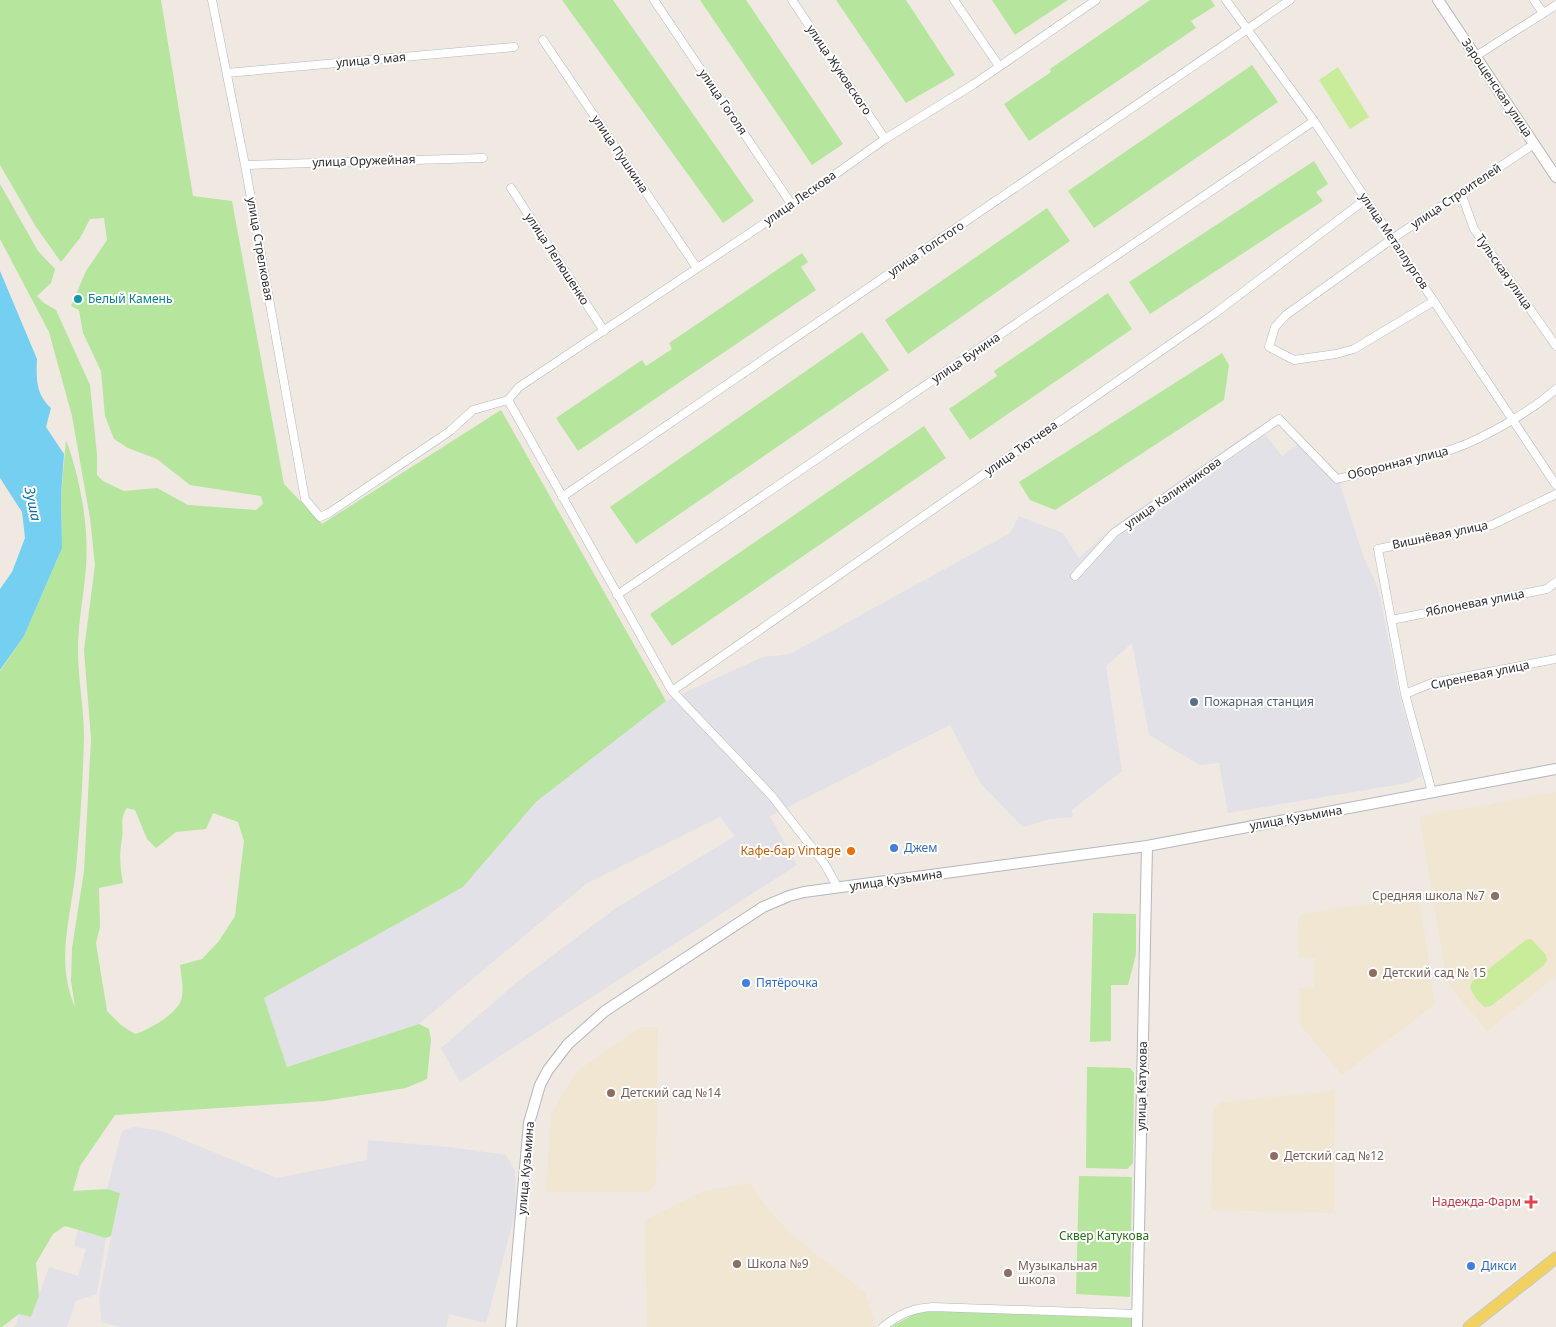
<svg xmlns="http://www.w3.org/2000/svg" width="1556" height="1327" font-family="'Noto Sans',sans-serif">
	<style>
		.industrial { fill: #e3e1e8 }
		.education { fill: #f0e6d1 }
		.green { fill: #b6e59e; fill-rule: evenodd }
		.pitch { fill: #c9ec9a }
		.water { fill: #75cff0 }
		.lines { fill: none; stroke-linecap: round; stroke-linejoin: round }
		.street-casing { stroke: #b4b7c1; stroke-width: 9 }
		.secondary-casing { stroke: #b4b7c1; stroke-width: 12 }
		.primary-casing { stroke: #c9c9c9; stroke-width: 13 }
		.street { stroke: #fff; stroke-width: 8 }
		.secondary { stroke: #fff; stroke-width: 10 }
		.primary { stroke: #f2d163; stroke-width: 11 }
		.culture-dot { fill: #0f9aa8; stroke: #fff; stroke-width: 2 }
		.service-dot { fill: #5c6f8a; stroke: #fff; stroke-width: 2 }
		.shop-dot { fill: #3f7fe0; stroke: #fff; stroke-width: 2 }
		.food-dot { fill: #e8710a; stroke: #fff; stroke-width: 2 }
		.education-dot { fill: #8d6e63; stroke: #fff; stroke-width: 2 }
		.health-dot { fill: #e0444e; stroke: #fff; stroke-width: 2 }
		.labels { text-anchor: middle; stroke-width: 4; stroke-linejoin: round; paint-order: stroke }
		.street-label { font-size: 12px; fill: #2e2e2e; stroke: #fff }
		.culture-label { font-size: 12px; fill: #0d838f; stroke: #fff; text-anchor: start }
		.service-label { font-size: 12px; fill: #4e5e75; stroke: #fff; text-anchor: start }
		.shop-label { font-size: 12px; fill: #366cbe; stroke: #fff; text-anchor: start }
		.food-label { font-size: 12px; fill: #c56008; stroke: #fff; text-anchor: end }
		.education-label { font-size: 12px; fill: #785e54; stroke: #fff; text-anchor: start }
		.health-label { font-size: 12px; fill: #be3a42; stroke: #fff; text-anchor: end }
		.park-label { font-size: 12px; fill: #2c6e1b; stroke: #fff }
		.water-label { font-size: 14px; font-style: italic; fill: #0d6fa3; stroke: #fff }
	</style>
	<rect width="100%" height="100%" fill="#efe9e1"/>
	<path class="industrial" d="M1259 426 1282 456 1304 440 1337 475 1363 555 1378 588 1399 693 1422 776 1408 783 1228 813 1219 763 1200 765 1149 735 1132 643 1106 666 1122 771 1072 810 1073 817 1050 819 1023 827 981 784 950 725 770 816 797 865 460 1082 441 1048 516 983 616 908 735 836 720 817 586 884 419 1024 287 1067 264 998 463 887 536 802 666 701 763 657 790 654 1010 533 1019 516 1063 533 1079 558 1113 527Z
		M134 1127 162 1131 277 1178 367 1160 368 1140 449 1147 506 1155 515 1171 516 1210 486 1323 449 1314 446 1327H121L101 1322 99 1296 120 1193 107 1189 122 1131Z
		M78 1230 106 1238 97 1294 76 1301 67 1327H15L19 1314 31 1317 49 1267 78 1276 86 1249 74 1246Z"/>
	<path class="education" d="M1556 792V976L1487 1031 1454 991 1447 980 1419 817Z
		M1419 897 1435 1004 1342 1075 1299 1023V988H1314L1315 958 1299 957 1298 919 1302 914Z
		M641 1027H658L656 1185 648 1192H546L551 1114 577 1071Z
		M1335 1091 1334 1213 1214 1210 1211 1204 1214 1108 1220 1103Z
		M749 1183 773 1215 792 1235 865 1293 876 1325 875 1327H647L645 1220 704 1191Z"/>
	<path class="green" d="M0 0H161L193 196 232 201 284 484 322 524 501 410 666 701 536 802 463 887 264 998 287 1067 419 1024 429 1029 431 1040 427 1079 406 1088 324 1101 115 1115 80 1166 73 1191 107 1189 120 1193 111 1236 106 1238 65 1226 53 1234 36 1263 39 1296 31 1317 19 1314 2 1327H0V671L24 636 62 548 61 496 66 440C80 478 89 525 86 567 84 594 78 622 78 650 78 679 84 708 84 737 83 780 80 826 76 869 71 917 55 961 75 1007L71 981 72 948 84 871 91 739 84 650 95 565 90 518 72 416 49 332 0 239V184L38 251 55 269 51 283 37 296 44 303 56 310 90 385 97 455V475L103 481 124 491 157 488 188 505 256 510 263 504 261 496 190 485 157 459 128 448 114 439 105 416 101 371 83 333 79 310 71 306 86 271 107 240 104 218 90 219 80 238 61 262 36 227 0 165ZM127 808 135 810 147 839 156 848 176 832 206 829 213 813 238 822 244 841 235 916 219 941 202 959 180 965C181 975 184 987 182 996 181 1012 149 1030 135 1034L121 1025 107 1011 96 943 100 927 99 888 123 883C120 867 119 855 122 839 124 827 119 819 127 808Z
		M562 0H613L754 201 723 223Z
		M700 0H746L843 144 812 165Z
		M836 0H906L955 75 906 103Z
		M992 0H1068L1015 35Z
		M1150 0H1211L1215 6 1191 21 1196 28 1029 141 1004 104 1051 72 1050 69Z
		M1252 65 1278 102 1094 228 1068 191Z
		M1314 161 1328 184 1316 192 1323 201 1150 314 1129 282Z
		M1047 208 1070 241 908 354 885 320Z
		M802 253 808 262 801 267 816 290 578 451 556 418 642 360 646 366 672 349 669 343Z
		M1108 293 1132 329 970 440 949 409 997 376 994 371Z
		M862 332 889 370 636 544 610 507Z
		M1222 353 1229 365 1224 400 1055 510 1030 500 1019 482Z
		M924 426 946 458 672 646 650 614Z
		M1093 913 1136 914V954L1128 985H1111V1041L1090 1042Z
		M1087 1067 1130 1068 1134 1073 1133 1163 1127 1169 1086 1168Z
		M1079 1176 1132 1177 1130 1297 1076 1294Z
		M932 1311 1132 1318V1327H891L916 1313Z"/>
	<path class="pitch" d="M1338 67 1369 117 1350 129 1319 80Z
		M1531 939 1546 955 1547 960 1544 965 1491 1006 1485 1007C1478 1002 1472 994 1470 986L1473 981 1526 940Z"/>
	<path class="water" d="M0 271 37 359C36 379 36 395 51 408L46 427 64 454 61 496 62 548 24 636 0 670V589L12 572 25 538 22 512 0 478Z"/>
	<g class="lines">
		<g class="street-casing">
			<path id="street" d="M212 0 245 165 305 499 320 517 329 513 450 431 473 410 508 400
				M654 0 792 205
				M792 0 885 139
				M954 0 999 66
				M1226 0 1314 121 1556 485
				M1534 0 1543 13
				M543 40 697 268
				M1476 56 1556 5
				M227 73 514 47
				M245 165 483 158
				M511 188 604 331
				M1461 193 1474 229 1556 346
				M1434 301 1354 349 1336 354 1294 360 1269 347 1275 327 1286 315 1392 239 1534 144
				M508 400 519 387 792 205 885 139 974 84 1096 0
				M508 400 672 691 771 795 824 863 838 888
				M562 497 1290 0
				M1075 576 1114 533 1279 419 1337 479C1376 469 1416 462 1453 449 1483 439 1533 410 1556 389
				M617 595 1314 121
				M1391 620 1547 589 1556 582
				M672 691 1214 314 1366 199
				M1405 694 1432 683 1556 659
				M1432 792 1405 694 1378 549 1492 525 1556 494
				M883 1327C899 1314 913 1308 933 1307L1137 1314"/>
		</g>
		<g class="secondary-casing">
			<path id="secondary" d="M1438 0 1556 177
				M511 1327 529 1123 540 1085 548 1070 568 1044 605 1011 763 907 789 896 804 892 1147 846 1556 769
				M1137 1327 1147 846"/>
		</g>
		<g class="primary-casing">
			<path id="primary" d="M1469 1327 1556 1258"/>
		</g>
		<use href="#street" class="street"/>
		<use href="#secondary" class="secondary"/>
		<use href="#primary" class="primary"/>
	</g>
	<circle class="culture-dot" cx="78" cy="299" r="5"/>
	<circle class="service-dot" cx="1194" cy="702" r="5"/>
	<g class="shop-dot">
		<circle cx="894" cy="848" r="5"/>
		<circle cx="746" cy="983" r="5"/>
		<circle cx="1471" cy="1266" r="5"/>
	</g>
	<circle class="food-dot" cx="851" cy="851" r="5"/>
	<g class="education-dot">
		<circle cx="1495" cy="896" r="5"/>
		<circle cx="1373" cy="973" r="5"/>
		<circle cx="611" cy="1093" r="5"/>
		<circle cx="1274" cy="1156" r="5"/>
		<circle cx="737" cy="1264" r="5"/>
		<circle cx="1008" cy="1273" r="5"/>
	</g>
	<path class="health-dot" d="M1528.5 1194.5h5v5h5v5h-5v5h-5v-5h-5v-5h5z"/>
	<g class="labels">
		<g class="street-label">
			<text transform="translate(371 60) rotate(-5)" y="4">улица 9 мая</text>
			<text transform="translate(839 70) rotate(56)" y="4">улица Жуковского</text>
			<text transform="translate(1497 88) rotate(56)" y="4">Зарощенская улица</text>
			<text transform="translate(723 102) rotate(56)" y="4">улица Гоголя</text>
			<text transform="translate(620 154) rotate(56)" y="4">улица Пушкина</text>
			<text transform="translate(364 161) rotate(-2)" y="4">улица Оружейная</text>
			<text transform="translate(1456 196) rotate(-34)" y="4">улица Строителей</text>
			<text transform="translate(800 198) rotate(-35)" y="4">улица Лескова</text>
			<text transform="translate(1394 241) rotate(56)" y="4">улица Металлургов</text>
			<text transform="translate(260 249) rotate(80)" y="4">улица Стрелковая</text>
			<text transform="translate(926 249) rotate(-34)" y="4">улица Толстого</text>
			<text transform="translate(557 259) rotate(57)" y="4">улица Лелюшенко</text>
			<text transform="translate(1504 272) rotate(55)" y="4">Тульская улица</text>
			<text transform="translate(966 358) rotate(-34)" y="4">улица Бунина</text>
			<text transform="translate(1021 448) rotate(-35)" y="4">улица Тютчева</text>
			<text transform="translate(1398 463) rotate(-14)" y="4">Оборонная улица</text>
			<text transform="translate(1173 493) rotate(-35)" y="4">улица Калинникова</text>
			<text transform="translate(1440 535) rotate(-12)" y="4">Вишнёвая улица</text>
			<text transform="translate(1475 603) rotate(-11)" y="4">Яблоневая улица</text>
			<text transform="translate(1480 675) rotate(-12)" y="4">Сиреневая улица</text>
			<text transform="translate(1296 818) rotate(-10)" y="4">улица Кузьмина</text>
			<text transform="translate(896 880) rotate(-8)" y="4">улица Кузьмина</text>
			<text transform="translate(1142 1086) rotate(-89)" y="4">улица Катукова</text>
			<text transform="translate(526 1168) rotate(-85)" y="4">улица Кузьмина</text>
		</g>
		<g class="culture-label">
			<text x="88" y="303">Белый Камень</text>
		</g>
		<g class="service-label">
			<text x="1204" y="706">Пожарная станция</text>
		</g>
		<g class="shop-label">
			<text x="904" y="852">Джем</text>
			<text x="756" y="987">Пятёрочка</text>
			<text x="1481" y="1270">Дикси</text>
		</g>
		<g class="food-label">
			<text x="841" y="855">Кафе-бар Vintage</text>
		</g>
		<g class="education-label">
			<text x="1485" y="900" text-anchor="end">Средняя школа №7</text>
			<text x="1383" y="977">Детский сад № 15</text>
			<text x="621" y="1097">Детский сад №14</text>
			<text x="1284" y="1160">Детский сад №12</text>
			<text x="747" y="1268">Школа №9</text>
			<text x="1018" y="1270">Музыкальная<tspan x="1018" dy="14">школа</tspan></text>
		</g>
		<g class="health-label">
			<text x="1521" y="1206">Надежда-Фарм</text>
		</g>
		<g class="park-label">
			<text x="1104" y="1240">Сквер Катукова</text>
		</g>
		<g class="water-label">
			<text transform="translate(33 504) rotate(78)" y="5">Зуша</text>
		</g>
	</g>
</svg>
